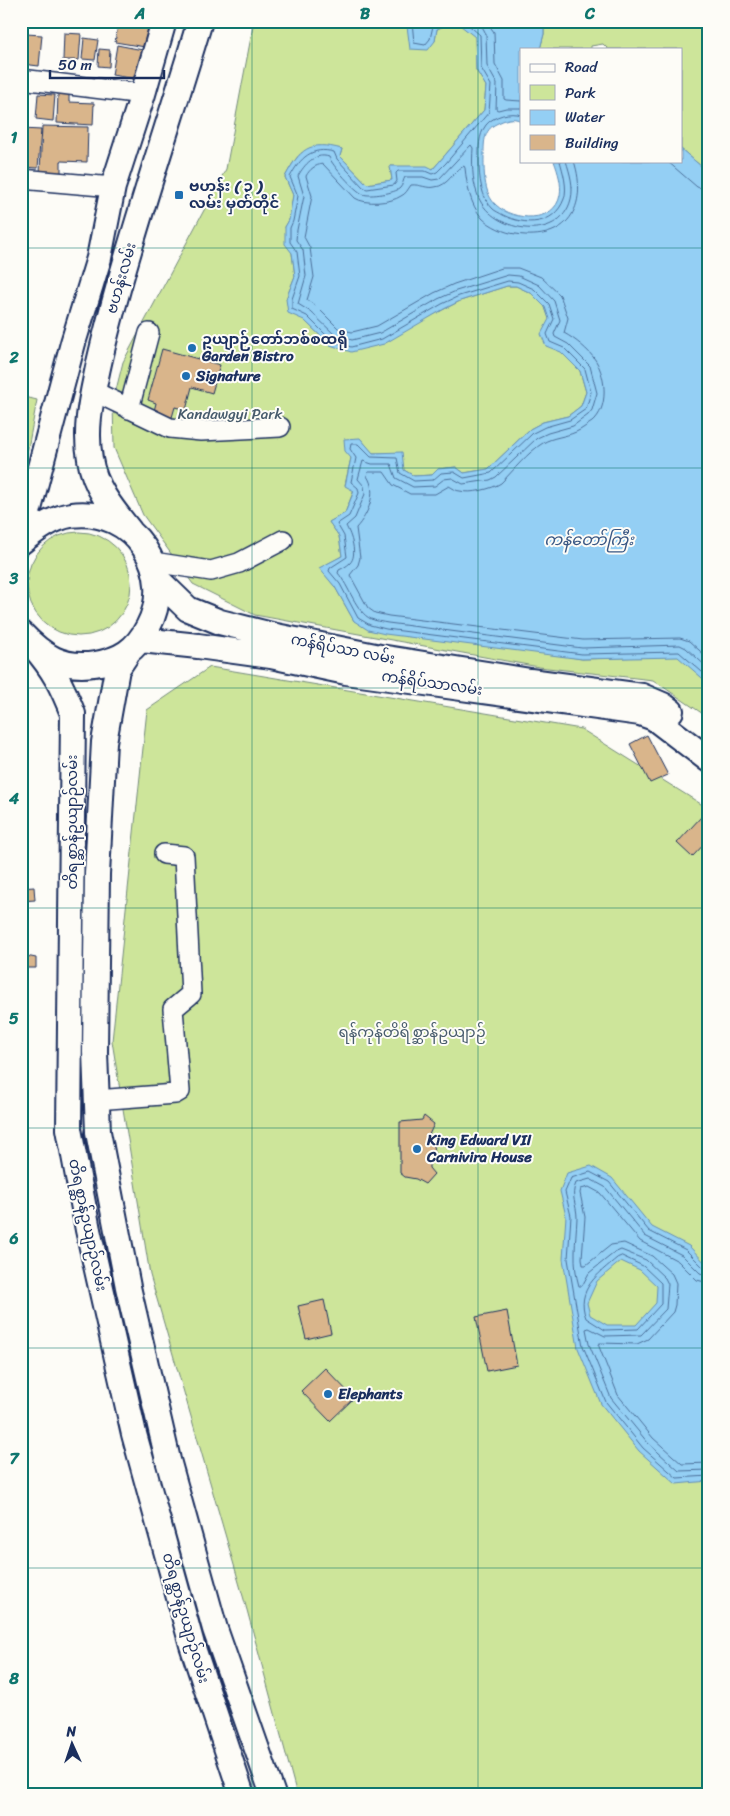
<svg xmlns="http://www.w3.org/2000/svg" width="730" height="1816" font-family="Sriracha,'Noto Sans Myanmar',sans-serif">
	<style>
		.green { fill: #cde59a; stroke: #748a7c }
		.water { fill: #94cff4; stroke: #648fb8; fill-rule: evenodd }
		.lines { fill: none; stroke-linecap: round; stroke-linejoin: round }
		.shore { stroke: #4b6f9a; stroke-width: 1 }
		.building { fill: #d9b58b; stroke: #1b2f5e }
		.minor-casing { stroke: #1b2f5e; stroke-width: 22 }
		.major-casing { stroke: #1b2f5e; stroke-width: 28 }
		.minor { stroke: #fdfcf7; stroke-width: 19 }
		.major { stroke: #fdfcf7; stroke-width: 24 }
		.grid { fill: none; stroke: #0f766e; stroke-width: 1; stroke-opacity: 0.55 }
		.poi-dot { fill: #1f6fb2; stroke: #fdfcf7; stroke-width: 2 }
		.labels { text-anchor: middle; stroke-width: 4; stroke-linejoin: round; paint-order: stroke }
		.poi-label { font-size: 15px; font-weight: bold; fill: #1b2f5e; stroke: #fdfcf7; text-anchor: start }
		.street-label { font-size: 15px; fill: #1b2f5e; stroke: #fdfcf7 }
		.park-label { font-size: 15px; fill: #485c6d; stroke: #fdfcf7 }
		.water-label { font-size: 16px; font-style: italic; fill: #395784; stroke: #fdfcf7 }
		.neatline { fill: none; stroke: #0f766e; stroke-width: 2 }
		.grid-label { font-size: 16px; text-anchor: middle; font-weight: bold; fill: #0f766e }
	</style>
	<rect width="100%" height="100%" fill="#fdfcf7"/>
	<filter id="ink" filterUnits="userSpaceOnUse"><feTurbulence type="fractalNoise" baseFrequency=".02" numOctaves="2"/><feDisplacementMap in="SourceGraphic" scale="10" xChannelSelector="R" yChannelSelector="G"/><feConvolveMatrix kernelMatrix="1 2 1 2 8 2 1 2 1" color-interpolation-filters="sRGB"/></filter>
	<g filter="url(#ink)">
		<path class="green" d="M254 21H408L407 26 435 41 437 29 455 21 475 36 476 70 486 86 484 110 433 169 390 166 392 180 367 184 340 156 342 149C306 149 303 143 285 177L293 195 289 220 285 227 292 253 295 276 286 299 304 320 330 345 429 317 460 301 507 286H516L531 293 545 307 561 352 580 371 586 392 581 406 568 416 543 422 530 429 488 469 464 473 456 467 438 469 432 475 414 476 404 470 386 453H372L360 438 351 458 345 485 354 490 345 513 329 522 339 536 342 556 320 568 335 587 354 621 582 659 679 656 709 684V718L653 680 539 667 255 615 193 584 143 515 114 448 113 402 123 362 226 169Z
			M544 21H709V173L681 149V49H608L603 44 591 46V49H540L544 34Z
			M21 396 37 400 27 454 21 471Z
			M27 584a52 52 0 1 1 104 0a52 52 0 1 1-104 0Z
			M210 667 581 729 709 809V1795H297L247 1610 150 1275 112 1041 147 710Z"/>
		<path class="water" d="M408 21H454L437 29 435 41 428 50 410 49 407 26Z
			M455 21H544V34L540 49H521V121C513 116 504 120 496 124 484 130 484 142 484 154 484 170 483 193 496 205 513 221 555 224 560 195 562 184 558 172 554 161H681V149L709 173V684L678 657 582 659 385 634 368 630 354 621 335 587 319 568 342 556 339 536 329 522 345 513 354 491 345 486 351 458 345 451 344 439 360 438 373 453 402 452 404 470 414 476 432 475 438 469 456 467 464 473 488 469 530 429 543 422 568 416 581 406 586 392 580 371 561 352 546 346 541 334 549 319 545 307 531 293 516 286H507L460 301 444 309 384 344 351 352 330 345 304 320 288 313 286 299 295 276 292 253 285 244V227L289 220 293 195 285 177C300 149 309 140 342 149L340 156 367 184 392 180 390 166H427L433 169 484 110 486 86 476 70 475 37Z
			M591 1166 612 1178 652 1227 689 1246 709 1267V1481L676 1484 639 1451 601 1404 578 1348 563 1259 566 1216 560 1191 567 1173ZM621 1261 640 1270 657 1286 656 1303 636 1325H607L590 1315 587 1303 597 1281Z"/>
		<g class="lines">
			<path class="shore" d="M412 21 414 43 425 45 430 39 433 26 442 21
				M464 21 480 35 481 68 491 85 489 112 446 163 437 172 432 174 425 171H398L396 173 397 181 394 185 367 189 363 187 337 159 334 152C312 146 300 158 290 177L298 196 293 221 290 228V242L297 252 300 276 292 299V309L307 316 332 341 351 347 382 339 442 304 459 296 508 281 518 282 534 289 549 304 554 319 547 334 550 342 564 348 585 369 591 392 586 409 570 420 545 427 533 433 491 473 464 478 454 472 441 473 433 480 414 481 400 473 397 458 371 457 358 444H351L350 449 356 458 351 482 358 488 359 493 349 516 337 524 344 536 347 557 330 568 329 571 340 584 358 618 370 625 386 629 582 654 679 652 709 678
				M474 21 483 28 486 34 487 66 497 84 496 109 498 110 506 108H521
				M486 21 494 32 495 64 504 81V99L506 100 521 101
				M521 115C511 111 493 116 486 125 478 136 479 148 479 162 479 177 481 198 493 209 495 211 500 213 503 215 525 226 554 226 564 199 568 188 563 172 560 161
				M566 161C570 173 574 187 571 199 560 245 488 232 477 193 472 179 472 162 473 148L471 145 439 179 432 180 423 177H405C403 180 403 185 400 188 396 193 369 197 363 194 355 191 332 165 329 157 315 152 304 165 298 176L304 196 297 230 296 240 303 250 306 276 298 304 311 312 335 335 352 340 380 333 438 299 456 291 508 275 519 276 539 285 554 301 560 320 554 334 555 337 568 344 590 366 597 393 592 410 588 415 573 426 548 433 537 438 496 477 490 480 463 484 452 478 444 479 435 486 413 487 396 478 391 464H372L363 461 358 479 364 486 365 494 355 518 346 526C351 535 358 555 350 563 347 566 343 568 339 570L338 573C349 586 356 612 371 619 376 621 382 622 388 623L582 648 680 645 686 648 709 669
				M574 161C589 207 567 242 516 234 505 233 490 226 482 218 470 204 467 186 465 168L464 166C453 171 448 186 435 187 427 189 420 184 411 185 408 189 406 194 401 196 391 203 365 205 355 198L323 164C315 165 310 169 306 176L312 196 304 237 310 248 314 277 307 300 316 306 339 329 352 332 377 326 434 293 454 284 502 268H518L541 277 560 295 568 318 564 333C575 339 589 350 596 361 606 378 609 408 592 422 587 425 581 430 576 432 565 437 553 437 543 443 528 452 513 471 501 483 492 489 471 494 460 491 456 491 453 488 449 486L435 494H410L393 485 384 472H368L367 476C378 492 368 515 356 528L360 558 358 565 350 575 368 608 375 613 389 616 583 640 680 638 689 641 709 659
				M667 161 697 187 709 190
				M622 1256 643 1266 661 1283V1304L638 1329 605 1330 586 1318C575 1290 598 1274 617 1258Z
				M709 1270 704 1268 686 1250 649 1231 609 1182 590 1172 571 1178 565 1192 571 1216 568 1259 583 1346 606 1402 643 1448 677 1478 709 1476
				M709 1276 700 1273 682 1255 645 1236 605 1187 590 1179 576 1183C570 1197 577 1204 577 1218 576 1241 572 1263 579 1286H582L589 1273 614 1253 621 1250 646 1260 665 1278 668 1284 666 1309 641 1335 605 1336 589 1328 586 1329 589 1344 611 1398 648 1443 679 1471 709 1470
				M709 1283 697 1280 678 1261 640 1241 600 1193 589 1187 581 1189 580 1193 585 1217 582 1258 583 1265H586L611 1245 624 1243 652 1256 672 1274 676 1283 675 1305 673 1312 648 1339 637 1344 600 1343 598 1344 618 1395 653 1438 682 1464 709 1463"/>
		</g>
		<path class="building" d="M31 21H49V23Z
			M49 21H67L66 26 49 23Z
			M119 21H150L145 47 115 42Z
			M21 33 26 34 22 64H21Z
			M64 33 81 34 79 60H63Z
			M26 34 42 35 39 66 22 64Z
			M84 38 98 40 95 60 82 59Z
			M117 45 148 51 142 80 112 75Z
			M99 49 110 50 109 67 98 66Z
			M21 85H24L22 118H21Z
			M58 93H69V102L94 103 93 125 57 123Z
			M38 94 55 95 53 121 36 119Z
			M42 126 88 127 87 162 61 161V174L40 173Z
			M22 129 41 130 38 168 21 167Z
			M162 349 220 365 212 393 192 387 186 410 175 407 170 424 152 419 156 403 148 400Z
			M647 735 668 775 650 783 630 744Z
			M702 816 709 823V839L692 857 677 843Z
			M34 887 35 900 21 901V888Z
			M21 955 36 958V968H21Z
			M424 1116 434 1124 428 1137 434 1144 435 1154 429 1155V1168L434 1174 425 1184 416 1179 405 1177 400 1173V1122L422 1120Z
			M324 1300 331 1333 306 1339 298 1306Z
			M507 1311 517 1365 487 1371 476 1317Z
			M325 1368 354 1398 330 1421 301 1391Z"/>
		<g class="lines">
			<g class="minor-casing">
				<path id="minor" d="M21 79 143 94
					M21 179 113 187
					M93 391 170 428 201 431 280 427
					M129 409 149 333
					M153 562 211 571 239 563 283 540
					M96 1100 175 1094 180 1091 173 1009 191 994 184 856 164 854"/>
			</g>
			<g class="major-casing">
				<path id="major" d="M21 529 29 509 73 343 99 258 113 187 143 94 164 21
					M130 531C113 510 94 487 90 459 85 431 90 405 96 377 102 347 110 318 118 289 143 199 173 111 200 21
					M21 542C36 530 52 518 71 515 134 506 177 573 148 627 136 650 121 660 95 664 62 669 43 656 21 633
					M158 580 188 609 220 622 276 636 380 657 530 681 642 696 663 705 671 711
					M141 640 198 646 271 656 346 672 640 713 654 718 709 760
					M34 647C54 670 62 686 73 714L69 1129 88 1230 134 1434 192 1645 242 1795
					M127 654 117 669 104 742 97 874 95 1052 98 1132 128 1287 168 1460 215 1629 273 1795"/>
			</g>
			<use href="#minor" class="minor"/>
			<use href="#major" class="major"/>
		</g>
	</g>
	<path class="grid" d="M252 21V1795M478 21V1795M21 248H709M21 468H709M21 688H709M21 908H709M21 1128H709M21 1348H709M21 1568H709"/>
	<g class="poi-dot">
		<rect x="174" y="190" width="10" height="10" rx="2.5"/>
		<circle cx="192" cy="348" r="5"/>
		<circle cx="186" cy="376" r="5"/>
		<circle cx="417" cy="1149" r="5"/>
		<circle cx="328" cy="1394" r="5"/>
	</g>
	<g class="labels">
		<g class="poi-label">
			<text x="189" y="191">ဗဟန်း ( ၃ )<tspan x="189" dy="17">လမ်း မှတ်တိုင်</tspan></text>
			<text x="202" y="344">ဥယျာဉ်တော်ဘစ်စထရို<tspan x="202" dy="17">Garden Bistro</tspan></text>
			<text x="196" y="381">Signature</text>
			<text x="427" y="1145">King Edward VII<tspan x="427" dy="17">Carnivira House</tspan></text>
			<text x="338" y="1399">Elephants</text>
		</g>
		<g class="street-label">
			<text transform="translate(121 278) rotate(-74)" y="5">ဗဟန်းလမ်း</text>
			<text transform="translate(343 649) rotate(11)" y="5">ကန်ရိပ်သာ လမ်း</text>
			<text transform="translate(432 683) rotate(8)" y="5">ကန်ရိပ်သာလမ်း</text>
			<text transform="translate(72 822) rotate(-90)" y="5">တိရစ္ဆာန်ဥယျာဉ်လမ်း</text>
			<text transform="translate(88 1225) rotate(78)" y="5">တိရစ္ဆာန်ဥယျာဉ်လမ်း</text>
			<text transform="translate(186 1618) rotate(74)" y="5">တိရစ္ဆာန်ဥယျာဉ်လမ်း</text>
		</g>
		<g class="park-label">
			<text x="230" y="419">Kandawgyi Park</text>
			<text x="412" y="1037">ရန်ကုန်တိရိစ္ဆာန်ဥယျာဉ်</text>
		</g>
		<g class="water-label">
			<text x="589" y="545">ကန်တော်ကြီး</text>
		</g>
	</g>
	<rect width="730" height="1816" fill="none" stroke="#fdfcf7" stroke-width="55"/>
	<rect x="520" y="48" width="162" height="115" fill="#fdfcf7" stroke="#a3aaba"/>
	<rect x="530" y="64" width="25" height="8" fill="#fdfcf7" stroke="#a3aaba"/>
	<text x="565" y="72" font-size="15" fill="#1b2f5e">Road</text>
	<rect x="530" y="85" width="25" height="15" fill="#cde59a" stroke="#a3aaba"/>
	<text x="565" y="98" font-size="15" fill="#1b2f5e">Park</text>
	<rect x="530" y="110" width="25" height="15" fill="#94cff4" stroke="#a3aaba"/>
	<text x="565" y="122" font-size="15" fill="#1b2f5e">Water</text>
	<rect x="530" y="135" width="25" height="15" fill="#d9b58b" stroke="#a3aaba"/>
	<text x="565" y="148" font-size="15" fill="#1b2f5e">Building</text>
	<g transform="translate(72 1744) rotate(357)" stroke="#fdfcf7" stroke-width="4" paint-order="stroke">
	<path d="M0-4L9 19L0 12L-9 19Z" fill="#1b2f5e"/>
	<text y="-8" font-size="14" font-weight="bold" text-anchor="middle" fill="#1b2f5e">N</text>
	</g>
	<path d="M50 70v8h114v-8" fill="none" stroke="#1b2f5e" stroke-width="2.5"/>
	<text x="58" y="70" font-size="15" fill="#1b2f5e" stroke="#fdfcf7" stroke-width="4" paint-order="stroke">50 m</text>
	<rect x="28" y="28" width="674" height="1760" class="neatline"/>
	<g class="grid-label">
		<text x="140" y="19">A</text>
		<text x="365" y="19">B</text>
		<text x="590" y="19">C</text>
		<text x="14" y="143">1</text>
		<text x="14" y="363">2</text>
		<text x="14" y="584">3</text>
		<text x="14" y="804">4</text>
		<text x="14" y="1024">5</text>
		<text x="14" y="1244">6</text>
		<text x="14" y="1464">7</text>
		<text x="14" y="1684">8</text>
	</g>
</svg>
